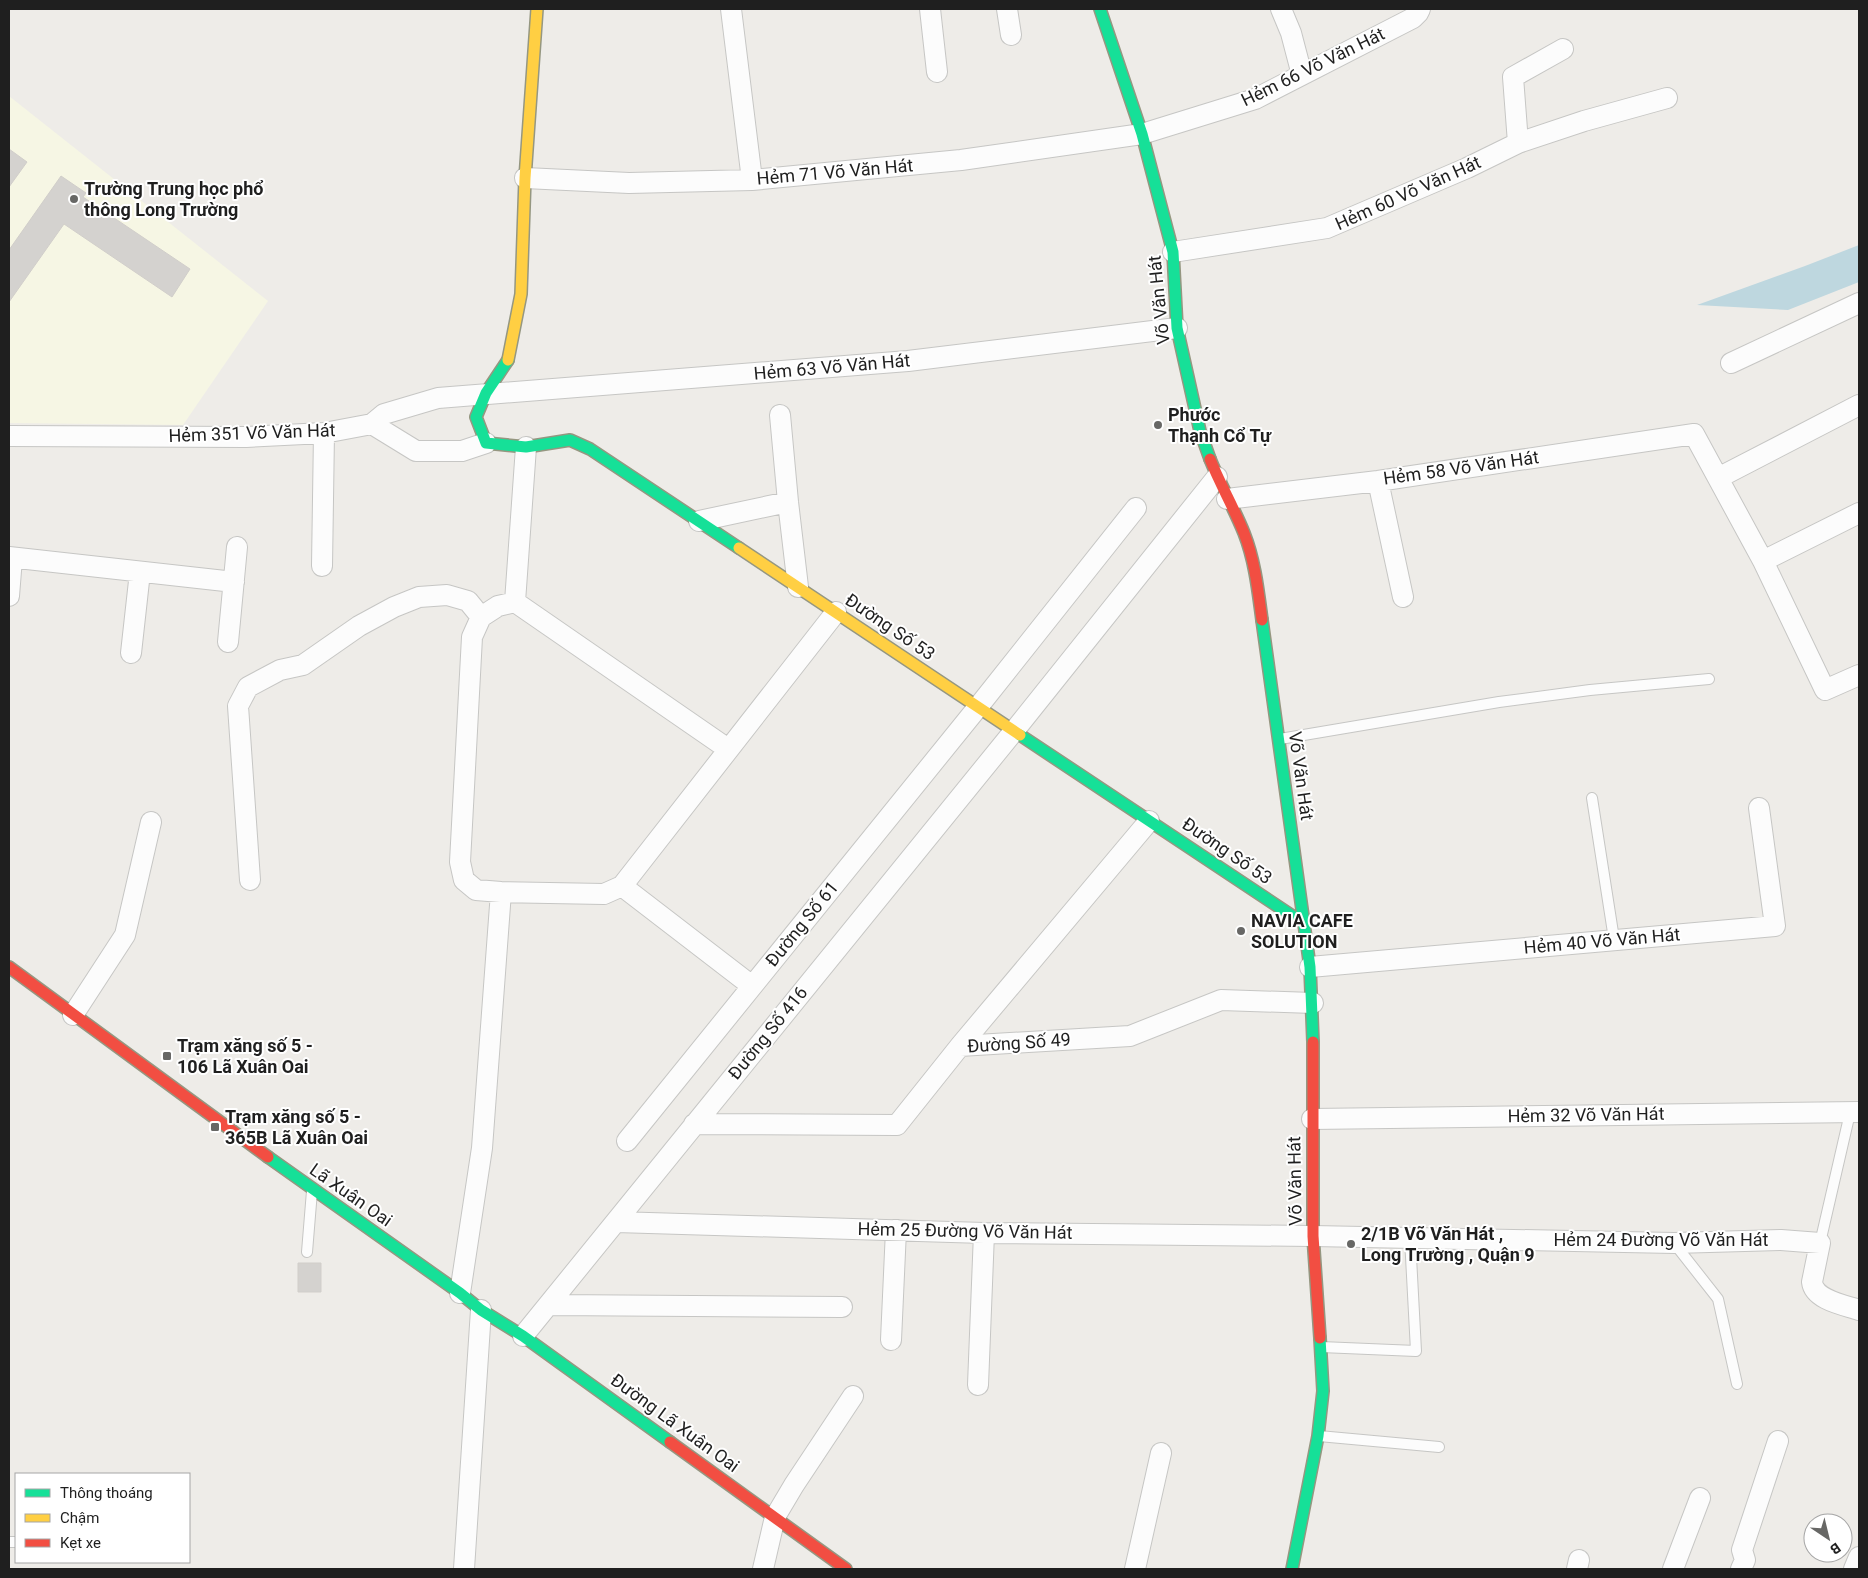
<svg xmlns="http://www.w3.org/2000/svg" width="1868" height="1578" font-family="Roboto,sans-serif">
	<style>
		.education { fill: #f6f6e4 }
		.water { fill: #bed7df }
		.building { fill: #d4d2cf; stroke: #d1ceca }
		.lines { fill: none; stroke-linecap: round; stroke-linejoin: round }
		.lane-casing { stroke: #c6c6c4; stroke-width: 12 }
		.street-casing { stroke: #c6c6c4; stroke-width: 22 }
		.fast-casing { stroke: #959781; stroke-width: 14 }
		.slow-casing { stroke: #959781; stroke-width: 14 }
		.jam-casing { stroke: #959781; stroke-width: 14 }
		.lane { stroke: #fcfcfc; stroke-width: 10 }
		.street { stroke: #fcfcfc; stroke-width: 20 }
		.fast { stroke: #16e098; stroke-width: 11 }
		.slow { stroke: #ffcf43; stroke-width: 11 }
		.jam { stroke: #f24e42; stroke-width: 11 }
		.poi-dot { fill: #676765; stroke: #fff; stroke-width: 2 }
		.labels { text-anchor: middle; stroke-width: 4; stroke-linejoin: round; paint-order: stroke }
		.street-label { font-size: 18px; fill: #1f1f1f; stroke: #fff }
		.poi-label { font-size: 18px; font-weight: bold; fill: #1f1f1f; stroke: #fff; text-anchor: start }
	</style>
	<rect width="100%" height="100%" fill="#eeece8"/>
	<path class="education" d="M9 96 268 301 183 425 9 423Z"/>
	<path class="water" d="M1859 245V282L1788 310 1697 305 1805 266Z"/>
	<path class="building" d="M9 149 27 162 9 187Z
		M61 176 86 193 83 197 190 269 172 297 64 224 9 302V250Z
		M298 1263H321V1292H298Z"/>
	<g class="lines">
		<g class="lane-casing">
			<path id="lane" d="M1280 739 1499 702 1590 690 1709 679
				M1592 798 1614 939
				M1674 1243 1718 1299 1737 1384
				M1820 1243 1850 1113
				M307 1252 312 1191
				M1321 1347 1416 1351 1410 1238
				M1319 1436 1439 1447
				M9 1542H16"/>
		</g>
		<g class="street-casing">
			<path id="street" d="M731 9 752 180
				M930 9 937 72
				M1007 9 1011 35
				M1281 9 1291 33 1302 75
				M1518 143 1584 121 1667 98
				M525 178 629 183 752 180 961 160 1142 134 1255 99 1413 18 1418 13 1420 9
				M1173 252 1327 228 1467 168 1518 143 1513 77 1563 49
				M1731 363 1859 303
				M780 415 788 502 798 587
				M372 424 384 414 438 398 908 361 1177 328
				M9 436 246 437 324 433 372 424 416 451H462L486 443
				M1718 478 1859 405
				M1378 481 1403 597
				M1227 499 1378 481 1694 434 1763 561 1825 690 1859 675
				M699 521 788 502
				M9 557 234 582
				M1763 561 1859 513
				M322 566 324 433
				M9 596 12 558
				M515 602 526 447
				M228 642 237 547
				M131 653 140 572
				M728 749 515 602 498 606 481 617 472 637 460 862 464 880 476 890 501 892 604 894 622 886 836 612
				M250 880 238 706 248 687 280 670 303 665 359 626 394 607 419 597 447 595 468 601 481 617
				M622 886 752 986
				M1310 967 1775 926 1759 808
				M73 1015 125 935 151 822
				M960 1046 1149 821
				M1312 1119 1859 1112
				M694 1124 897 1125 960 1046 1130 1036 1221 1000 1313 1003
				M627 1141 978 707 1136 508
				M616 1222 984 1233 1313 1236 1674 1243 1781 1240 1820 1243 1812 1282C1814 1300 1844 1305 1859 1310
				M460 1293 482 1148 501 892
				M550 1305 842 1307
				M523 1336 1014 731 1217 477
				M891 1340 896 1230
				M978 1385 984 1233
				M464 1569 481 1310
				M763 1569 775 1517 794 1485 853 1396
				M1135 1569 1161 1453
				M1577 1569 1579 1560
				M1673 1569 1700 1498
				M1741 1569 1745 1560 1742 1550 1778 1441
				M1854 1569 1859 1557"/>
		</g>
		<g class="fast-casing">
			<path id="fast" d="M1100 9 1142 134 1173 252 1177 328 1200 431 1210 459
				M508 360 486 393 476 417 486 443 526 447 570 440 590 449 739 548
				M1262 620 1310 967 1313 1042
				M1020 735 1303 923
				M268 1157 460 1293 481 1310 523 1336 670 1442
				M1292 1569 1318 1436 1323 1391 1320 1338"/>
		</g>
		<g class="slow-casing">
			<path id="slow" d="M508 360 521 294 525 178 537 9
				M739 548 1020 735"/>
		</g>
		<g class="jam-casing">
			<path id="jam" d="M1210 459C1220 484 1234 508 1244 533 1255 561 1258 590 1262 620
				M9 967 268 1157
				M1313 1042V1236L1320 1338
				M670 1442 846 1569"/>
		</g>
		<use href="#lane" class="lane"/>
		<use href="#street" class="street"/>
		<use href="#fast" class="fast"/>
		<use href="#slow" class="slow"/>
		<use href="#jam" class="jam"/>
	</g>
	<g class="poi-dot">
		<circle cx="74" cy="199" r="5"/>
		<circle cx="1158" cy="425" r="5"/>
		<circle cx="1241" cy="931" r="5"/>
		<rect x="162" y="1051" width="10" height="10" rx="2.5"/>
		<rect x="210" y="1122" width="10" height="10" rx="2.5"/>
		<circle cx="1351" cy="1244" r="5"/>
	</g>
	<g class="labels">
		<g class="street-label">
			<text transform="translate(1313 67) rotate(-26)" y="6">Hẻm 66 Võ Văn Hát</text>
			<text transform="translate(835 172) rotate(-5)" y="6">Hẻm 71 Võ Văn Hát</text>
			<text transform="translate(1408 193) rotate(-24)" y="6">Hẻm 60 Võ Văn Hát</text>
			<text transform="translate(1159 300) rotate(-96)" y="6">Võ Văn Hát</text>
			<text transform="translate(832 367) rotate(-5)" y="6">Hẻm 63 Võ Văn Hát</text>
			<text transform="translate(252 433) rotate(-2)" y="6">Hẻm 351 Võ Văn Hát</text>
			<text transform="translate(1461 468) rotate(-8)" y="6">Hẻm 58 Võ Văn Hát</text>
			<text transform="translate(890 627) rotate(34)" y="6">Đường Số 53</text>
			<text transform="translate(1301 776) rotate(82)" y="6">Võ Văn Hát</text>
			<text transform="translate(1227 851) rotate(34)" y="6">Đường Số 53</text>
			<text transform="translate(802 924) rotate(-51)" y="6">Đường Số 61</text>
			<text transform="translate(1602 941) rotate(-5)" y="6">Hẻm 40 Võ Văn Hát</text>
			<text transform="translate(768 1033) rotate(-51)" y="6">Đường Số 416</text>
			<text transform="translate(1019 1043) rotate(-4)" y="6">Đường Số 49</text>
			<text transform="translate(1586 1115) rotate(-1)" y="6">Hẻm 32 Võ Văn Hát</text>
			<text transform="translate(1295 1181) rotate(-91)" y="6">Võ Văn Hát</text>
			<text transform="translate(351 1195) rotate(35)" y="6">Lã Xuân Oai</text>
			<text transform="translate(965 1231) rotate(1)" y="6">Hẻm 25 Đường Võ Văn Hát</text>
			<text x="1661" y="1246">Hẻm 24 Đường Võ Văn Hát</text>
			<text transform="translate(675 1423) rotate(36)" y="6">Đường Lã Xuân Oai</text>
		</g>
		<g class="poi-label">
			<text x="84" y="195">Trường Trung học phổ<tspan x="84" dy="21">thông Long Trường</tspan></text>
			<text x="1168" y="421">Phước<tspan x="1168" dy="21">Thạnh Cổ Tự</tspan></text>
			<text x="1251" y="927">NAVIA CAFE<tspan x="1251" dy="21">SOLUTION</tspan></text>
			<text x="177" y="1052">Trạm xăng số 5 -<tspan x="177" dy="21">106 Lã Xuân Oai</tspan></text>
			<text x="225" y="1123">Trạm xăng số 5 -<tspan x="225" dy="21">365B Lã Xuân Oai</tspan></text>
			<text x="1361" y="1240">2/1B Võ Văn Hát ,<tspan x="1361" dy="21">Long Trường , Quận 9</tspan></text>
		</g>
	</g>
	<rect width="1868" height="1578" fill="none" stroke="#1f1f1f" stroke-width="20"/>
	<rect x="15" y="1473" width="175" height="90" fill="#ffffff" stroke="#a5a5a5"/>
	<rect x="25" y="1489" width="25" height="8" fill="#16e098" stroke="#a5a5a5"/>
	<text x="60" y="1498" font-size="15" fill="#1f1f1f">Thông thoáng</text>
	<rect x="25" y="1514" width="25" height="8" fill="#ffcf43" stroke="#a5a5a5"/>
	<text x="60" y="1523" font-size="15" fill="#1f1f1f">Chậm</text>
	<rect x="25" y="1539" width="25" height="8" fill="#f24e42" stroke="#a5a5a5"/>
	<text x="60" y="1548" font-size="15" fill="#1f1f1f">Kẹt xe</text>
	<g transform="translate(1828 1538) rotate(145)"><circle r="24" fill="#ffffff" stroke="#a5a5a5"/>
	<path d="M0-4L9 19L0 12L-9 19Z" fill="#676765"/>
	<text y="-8" font-size="14" font-weight="bold" text-anchor="middle" fill="#1f1f1f">B</text>
	</g>
</svg>
